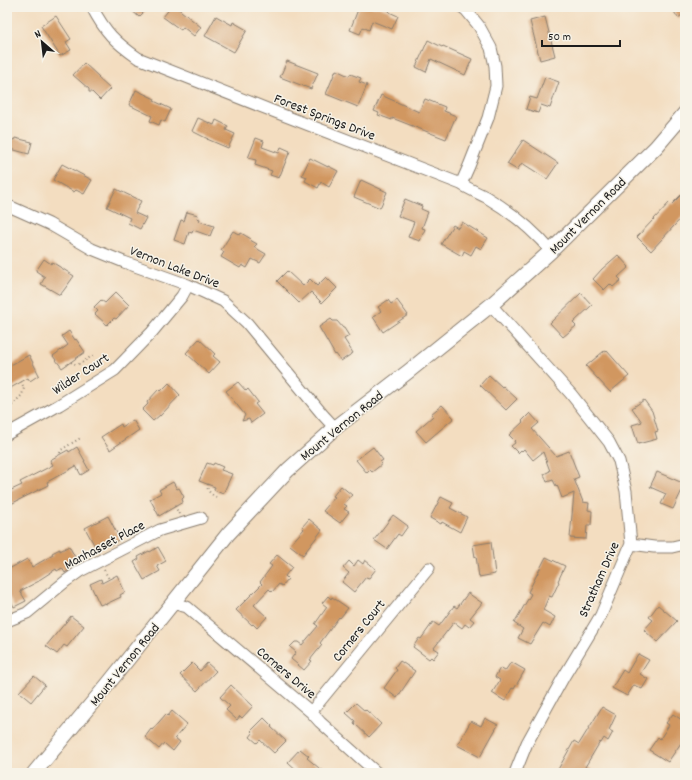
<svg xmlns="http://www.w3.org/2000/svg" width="692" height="780" font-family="Dekko,sans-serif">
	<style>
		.building { fill: #d19761 }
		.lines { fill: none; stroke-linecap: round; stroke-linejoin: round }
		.minor-casing { stroke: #887c6e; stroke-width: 13 }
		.major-casing { stroke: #887c6e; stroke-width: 16 }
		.path { stroke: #887c6e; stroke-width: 2; stroke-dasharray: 1 3; stroke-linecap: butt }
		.minor { stroke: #fff; stroke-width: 11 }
		.major { stroke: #fff; stroke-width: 14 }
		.labels { text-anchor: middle; stroke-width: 3; stroke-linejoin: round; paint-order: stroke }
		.street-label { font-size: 14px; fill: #1c1c1c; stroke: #f7f3e8 }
	</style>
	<rect width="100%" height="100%" fill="#f7f3e8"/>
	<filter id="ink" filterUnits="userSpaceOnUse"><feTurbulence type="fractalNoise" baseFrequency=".025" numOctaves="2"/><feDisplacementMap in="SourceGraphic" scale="8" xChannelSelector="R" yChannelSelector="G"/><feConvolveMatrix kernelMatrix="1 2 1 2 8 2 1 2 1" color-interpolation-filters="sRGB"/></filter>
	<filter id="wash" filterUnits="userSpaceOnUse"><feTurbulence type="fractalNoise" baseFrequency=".012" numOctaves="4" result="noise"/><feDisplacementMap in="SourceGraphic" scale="16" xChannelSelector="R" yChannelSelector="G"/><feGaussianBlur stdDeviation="0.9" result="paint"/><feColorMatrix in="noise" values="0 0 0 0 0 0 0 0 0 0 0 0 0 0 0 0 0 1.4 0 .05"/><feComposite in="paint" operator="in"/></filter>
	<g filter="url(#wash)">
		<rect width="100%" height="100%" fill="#f3ddc0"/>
		<g id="blocks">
			<path class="building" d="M128 7H149L139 17Z
				M171 7H176L201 27 194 36 183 27 181 30 163 17Z
				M359 7H379L390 11 389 12 398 16 392 29 372 21 369 30 363 27 360 34 350 30Z
				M671 7H685V13L678 18Z
				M56 16 71 39 66 42 71 50 60 56 41 26Z
				M216 16 232 25 233 22 247 30 234 52 205 36Z
				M545 17 555 56 540 60 530 21Z
				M428 40 442 47 443 46 472 59 465 75 431 59 426 72 416 67Z
				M287 61 318 73 311 89 280 77Z
				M84 63 99 77 98 78 110 89 100 100 92 92H89V89L73 75Z
				M336 70 349 76 350 74 361 78 359 82 367 85 358 107 326 94Z
				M545 77 559 82 550 108 541 105 538 113 526 109 530 97 537 99Z
				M136 90 155 99 154 101 171 109 165 122 161 120 159 125 150 121 152 116 129 105Z
				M381 95 419 112 425 99 445 107 444 111 456 116 446 139 392 118V120L378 115 379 113 374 111Z
				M198 118 214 125 216 120 228 126 226 130 235 134 228 148 207 139H208L192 131Z
				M7 138 14 140 15 138 32 142 29 154 7 148Z
				M256 138 264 141 262 147 279 153 281 147 290 151 279 178 270 175 272 171 255 165 256 160 248 158Z
				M523 140 558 163 547 179 522 163 517 170 507 164Z
				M310 158 328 167V166L338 171 329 187 321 182 318 188 305 181 307 177 302 175Z
				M62 164 92 180 84 194 76 190 74 192 53 180Z
				M361 180 387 192 380 208 354 197Z
				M116 189 141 201 135 213 146 218 140 229 128 223 130 218 107 207Z
				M685 191V214L651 251 637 237 670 202 672 204Z
				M405 199 422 206 421 209 428 212 422 228 425 229 420 241 408 237 414 222 398 216Z
				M187 212 198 215 197 218 200 219 199 221 214 226 210 236 193 230 192 233 189 232 185 244 174 240 181 220 184 221Z
				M462 222 488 238 481 249 476 246 471 255 464 251 462 256 441 244 453 225 458 228Z
				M233 231 240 235 241 233 251 239 250 240 257 244 254 247 266 254 260 263 252 259 247 268 242 265 240 268 221 257 224 252 221 250Z
				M618 255 629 267 618 277 621 280 613 287 610 284 604 290 593 279 602 269Z
				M44 259 51 264 52 262 74 276 64 290 60 295 41 284 45 277 36 271Z
				M287 271 303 286 310 279 317 286 326 277 337 288 322 303 311 292 299 303 277 281Z
				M116 292 129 305 116 319 114 318 107 325 95 314 98 311 94 307 101 300 105 303Z
				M581 293 592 305 573 323 576 326 563 337 550 323Z
				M388 300 391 304 397 300 408 315 383 332 373 317 381 311 378 307Z
				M331 319 333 321H337L343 328H344L349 336 344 339 353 353 341 361 336 354 335 355 319 327Z
				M69 331 75 340 76 339 85 352 62 368 53 356 68 345 62 336Z
				M199 339 215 354 213 356 220 362 209 374 186 353Z
				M604 351 606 352 607 351 629 376 610 392 586 366Z
				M29 355 39 375 30 381 28 378 7 390V367Z
				M489 375 502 387 503 386 517 399 506 410 480 385Z
				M238 382 246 391 248 389 258 402 255 404 263 414 251 423 249 419 242 421 245 415 226 391Z
				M169 383 180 395 160 416V415L153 421 142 410 148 404 147 402 159 389 161 391Z
				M644 400 652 411 658 431 655 432 657 439 638 444 632 425 642 422 632 408Z
				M442 405 454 418 426 442 416 431 433 416 431 414Z
				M530 413 539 423 532 429 556 456 569 451 579 477 574 479 583 502 589 503 588 510 592 511 591 525H587L586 539 570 538 574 493 562 498 557 485 556 486 553 480 547 482 544 474 550 471 543 452 533 460 524 449 522 451 521 450 518 453 511 446 515 443 514 441H515L509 435 523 422 522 421Z
				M133 420 139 430 110 450 101 437 121 424 122 427Z
				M77 447 85 461H84L89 470 81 475 76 466 47 482 48 485 7 506V492L22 485 20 482 53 465 50 460 68 450 69 452Z
				M373 447 383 460 380 462 382 464 372 472 370 470 367 473 356 460Z
				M207 463 213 465 214 463 223 467 221 470 232 474 223 494 214 490 215 487 199 481Z
				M657 472 685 484 673 509 661 504 666 494 650 487Z
				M173 482 177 489 179 488 184 497 182 499 183 502 159 516 150 499 161 493 159 490Z
				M341 486 352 495 344 504 347 506 344 509 349 512 340 523 323 511 335 497 333 496Z
				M441 497 453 503 450 508 467 517 460 532 442 522 441 524 430 518Z
				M393 515 408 526 401 536 398 534 387 549 374 540Z
				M108 516 120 539 110 545 109 543 97 550 85 528Z
				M309 519 322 530 303 555 290 545 304 529 302 527Z
				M491 542 495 574 479 577 476 556 475 557 473 545Z
				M69 546 76 559 68 563 70 569 65 573 62 568 57 571 56 569 39 580V581L20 591 26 601 14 607 7 593V570L27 559 32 567 53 555 52 553 60 549V551Z
				M158 547 166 561 157 566 160 571 144 580 134 562 139 559 138 557 149 551 150 552Z
				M277 555 292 567 285 576 288 579 282 586 279 584 272 592 269 589 254 605 267 617 257 628 253 624 252 625 236 610 262 584 260 582 272 566 269 564Z
				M546 557 565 566 558 581 559 582 552 597 549 596 543 610 555 617 550 627 543 623 530 644 518 638 523 629 514 623 531 594 528 592Z
				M358 560 363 564 365 560 376 569 369 578 366 577 354 592 342 582 349 573 343 568 349 561 354 566Z
				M117 575 125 592 120 595 121 597 106 604 105 603 100 605 90 584 101 579 102 583Z
				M468 593 482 603 470 618 474 621 469 627 465 624 462 628 454 622 434 648 439 651 433 659 431 657 429 659 413 647 419 638 421 639 433 622 439 626 454 606 457 608Z
				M328 596 331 599 332 597 348 608 340 618 339 617 320 643 322 645 310 660 312 661 304 670 291 659 296 652 290 647 295 642H298L302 645 318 626 315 624 327 607 322 603Z
				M658 605 677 621 657 642 644 630 653 620 649 617Z
				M71 616 84 626 67 647 64 645 57 654 46 646Z
				M638 654 649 660 640 674 648 679 642 689 634 685 627 696 612 688 623 670 627 673Z
				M400 661 415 671 397 698 384 688 397 670 395 668Z
				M511 662 525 670 514 689 512 688 505 701 492 693 500 680 495 677 500 668 505 671Z
				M192 663 200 671 207 663 216 671 197 691 180 675Z
				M34 676 45 685 31 702 19 692Z
				M231 685 253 706 242 718 240 716 237 720 226 710 230 706 220 697Z
				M356 703 365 711 366 710 381 724 369 737 354 723 355 721 346 713Z
				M602 707 616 715 609 730 613 732 608 741 604 738 601 743 600 742 585 767 595 773H556L574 741 579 744Z
				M172 711 187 724 175 738 180 742 173 751 164 743 159 749 145 737 151 729 152 730 166 714 168 716Z
				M673 714 685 722V737L668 762 649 750 658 737 660 739 669 725 666 723Z
				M264 718 272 726 271 727 286 741 274 753 260 740 257 743 250 737 253 733 251 731Z
				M485 718 498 725 480 757 457 745 471 721 481 726Z
				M300 749 309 756 307 758 325 773H300L288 762Z"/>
		</g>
	</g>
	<g filter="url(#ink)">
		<use href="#blocks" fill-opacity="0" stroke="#887c6e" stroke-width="1"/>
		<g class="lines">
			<g class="minor-casing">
				<path id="minor" d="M92 7C105 32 115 42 138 58L270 110 461 184C469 189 478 193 486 197 510 211 533 230 551 251
					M461 184 469 166 488 118 496 86 495 66 491 48 479 26 466 10 462 7
					M7 206 11 207 49 224 92 249 124 262 188 285 223 301 247 323 323 415 335 428
					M491 305 571 394 609 442 619 461 626 491 631 544 601 615 563 678 527 743 515 773
					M7 434 59 405 115 370 152 332 182 296 188 285
					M631 544 654 547H672L685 544
					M172 603 187 607 311 712 320 722 377 773
					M7 621 27 613 66 581 80 571 160 530 201 518
					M311 712 429 568"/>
			</g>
			<g class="major-casing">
				<path id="major" d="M34 773 108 684 228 534 288 470 335 428 409 371 491 305 551 251 656 147 685 113"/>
			</g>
			<path class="path" d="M71 362 74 364H80L95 354
				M9 408 22 395 24 388 21 382
				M60 453 61 450 82 437
				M208 484C206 491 211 494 216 497
				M175 506 179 514
				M104 570 109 579"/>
			<use href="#minor" class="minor"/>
			<use href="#major" class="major"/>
		</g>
	</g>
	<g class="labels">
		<g class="street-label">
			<text transform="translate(325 116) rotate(21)" y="5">Forest Springs Drive</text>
			<text transform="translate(587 215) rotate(-45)" y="5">Mount Vernon Road</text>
			<text transform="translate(175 266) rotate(21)" y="5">Vernon Lake Drive</text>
			<text transform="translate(80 373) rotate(-33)" y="5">Wilder Court</text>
			<text transform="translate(341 425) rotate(-39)" y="5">Mount Vernon Road</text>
			<text transform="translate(104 544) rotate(-28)" y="5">Manhasset Place</text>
			<text transform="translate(598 579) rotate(-66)" y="5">Stratham Drive</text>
			<text transform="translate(358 630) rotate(-51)" y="5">Corners Court</text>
			<text transform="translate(124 664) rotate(-51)" y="5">Mount Vernon Road</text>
			<text transform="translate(287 672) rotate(40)" y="5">Corners Drive</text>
		</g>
	</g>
	<rect width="692" height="780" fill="none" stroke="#f7f3e8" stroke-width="24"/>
	<g transform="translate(42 42) rotate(332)" stroke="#f7f3e8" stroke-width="3" paint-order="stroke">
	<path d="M0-3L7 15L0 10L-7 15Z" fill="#1c1c1c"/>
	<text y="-6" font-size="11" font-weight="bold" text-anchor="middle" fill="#1c1c1c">N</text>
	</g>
	<path d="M542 40v6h78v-6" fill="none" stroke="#1c1c1c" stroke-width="2"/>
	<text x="548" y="40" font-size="12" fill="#1c1c1c" stroke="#f7f3e8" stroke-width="3" paint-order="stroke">50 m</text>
</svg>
